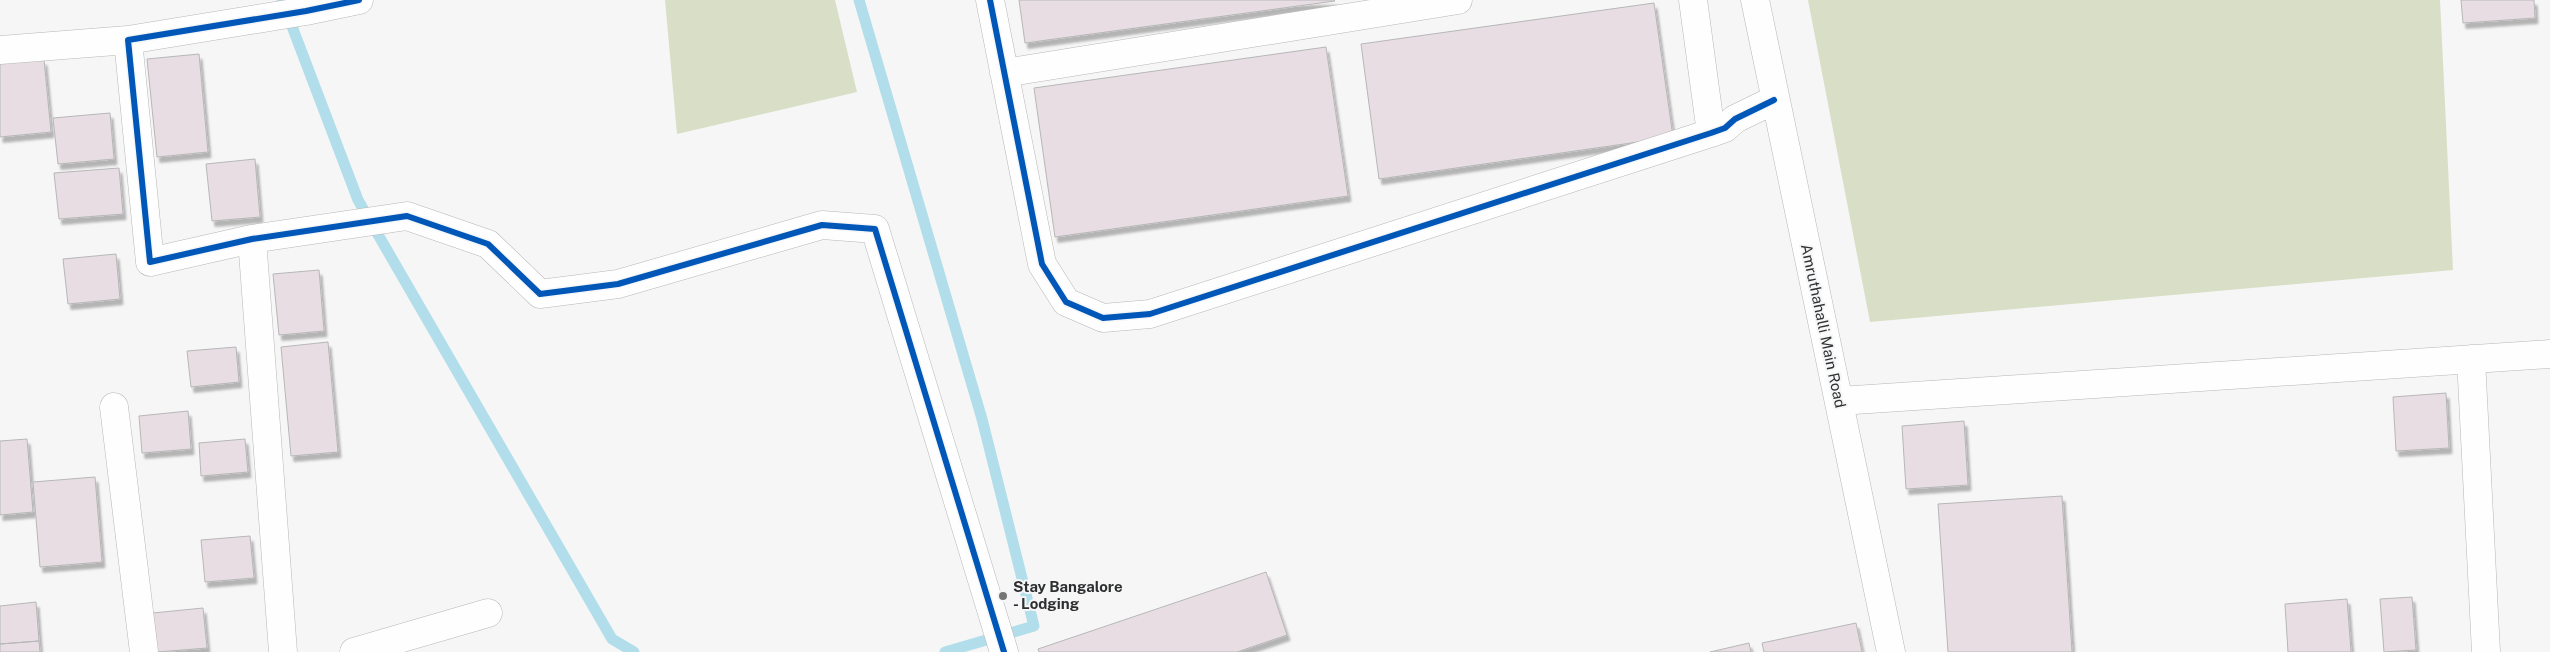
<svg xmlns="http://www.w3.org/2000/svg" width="2550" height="652" font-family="'Public Sans',sans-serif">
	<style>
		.green { fill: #d8dfc6 }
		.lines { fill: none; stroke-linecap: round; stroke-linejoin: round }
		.stream { stroke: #b1deea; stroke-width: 11 }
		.building { fill: #e7dde3; stroke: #b7b7b7; filter: url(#shadow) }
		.street-casing { stroke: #b7b7b7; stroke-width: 29 }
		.street { stroke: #fefefe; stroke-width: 28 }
		.cycleway-casing { stroke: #f5f6f7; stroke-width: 9 }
		.cycleway { stroke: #0057b8; stroke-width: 6 }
		.poi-dot { fill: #757575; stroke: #f5f6f7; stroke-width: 2 }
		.labels { text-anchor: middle; stroke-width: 4; stroke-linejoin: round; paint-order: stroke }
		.street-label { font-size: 15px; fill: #2f2f30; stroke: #f5f6f7 }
		.poi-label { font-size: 15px; font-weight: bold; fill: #2f2f30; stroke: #f5f6f7; text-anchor: start }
	</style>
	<defs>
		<filter id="shadow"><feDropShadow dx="3" dy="5.5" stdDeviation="1" flood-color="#0004"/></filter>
	</defs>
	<rect width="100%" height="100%" fill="#f6f6f6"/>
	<path class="green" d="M665 0H835L857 92 677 134Z
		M1808 0H2440L2453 270 1870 322Z"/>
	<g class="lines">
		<path class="stream" d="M282 0 358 200 612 639 634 652
			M859 0 982 419 1034 626 945 652"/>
	</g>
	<path class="building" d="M1019 0H1334L1335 1 1025 43Z
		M2461 0H2534L2535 18 2463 23Z
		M1654 3 1673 137 1379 179 1361 44Z
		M1326 47 1348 196 1055 237 1034 88Z
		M199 54 208 152 157 157 147 59Z
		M44 60 51 132 0 137V63Z
		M110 113 114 159 58 164 53 118Z
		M255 159 260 217 212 221 206 164Z
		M119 168 123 214 59 219 54 173Z
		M116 254 120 299 68 304 63 259Z
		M319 270 324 331 279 335 273 274Z
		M328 342 338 452 291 456 281 347Z
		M236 347 239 382 191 387 187 351Z
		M2446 393 2449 448 2396 451 2393 397Z
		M188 411 191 449 142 453 139 416Z
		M1964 421 1968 485 1906 489 1902 426Z
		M27 439 33 512 0 515V441Z
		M245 439 248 472 201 476 199 443Z
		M95 477 102 562 40 567 33 482Z
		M2062 496 2072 652H1948L1938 504Z
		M250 536 254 578 205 582 201 540Z
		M1266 572 1287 635 1237 652H1039L1038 649Z
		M2412 597 2416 650 2384 652 2380 599Z
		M2347 599 2351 652H2288L2285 604Z
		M36 602 39 641 0 644V606Z
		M203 608 207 648 157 652 153 613Z
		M1856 623 1862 652H1764L1762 643Z
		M39 641 40 652H0V644Z
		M1749 643 1751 652H1710Z"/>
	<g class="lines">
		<g class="street-casing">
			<path id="street" d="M359 0 306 11 128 40 150 262 252 239 407 216 488 244 540 294 618 284 822 225 875 229 1004 652
				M990 0 1042 264 1066 302 1103 318 1150 314 1711 133 1725 128 1735 119 1774 100
				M1693 0 1711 133
				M1755 0 1891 652
				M0 50 128 40
				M1004 73 1458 0
				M252 239 283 652
				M2471 359 2486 652
				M1839 401 2550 354
				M114 407 144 652
				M354 652 488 613"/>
		</g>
		<use href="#street" class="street"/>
		<g class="cycleway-casing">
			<path id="cycleway" d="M359 0 306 11 128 40 150 262 252 239 407 216 488 244 540 294 618 284 822 225 875 229 1004 652
				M990 0 1042 264 1066 302 1103 318 1150 314 1711 133 1725 128 1735 119 1774 100"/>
		</g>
		<use href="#cycleway" class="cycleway"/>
	</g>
	<circle class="poi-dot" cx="1003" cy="596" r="5"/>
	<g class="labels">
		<g class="street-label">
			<text transform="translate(1823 326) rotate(78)" y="5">Amruthahalli Main Road</text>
		</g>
		<g class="poi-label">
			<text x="1013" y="592">Stay Bangalore<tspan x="1013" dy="17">- Lodging</tspan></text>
		</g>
	</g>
</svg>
